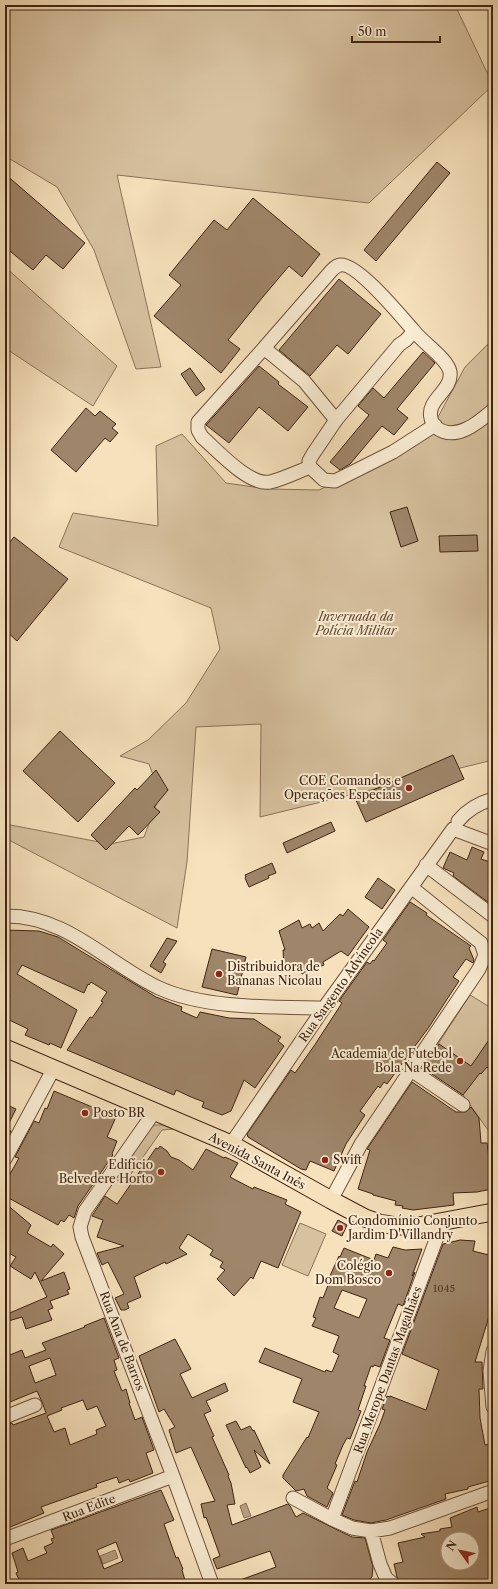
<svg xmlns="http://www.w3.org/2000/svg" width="498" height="1589" font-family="'Libre Caslon Text',serif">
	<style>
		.green { fill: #d7c19f; stroke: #8c7258 }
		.water { fill: #b8a082; stroke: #886e55 }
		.building { fill: #9f866a; stroke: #402311; fill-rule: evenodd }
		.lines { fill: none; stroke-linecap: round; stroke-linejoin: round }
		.minor-casing { stroke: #6e523c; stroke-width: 15 }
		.major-casing { stroke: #402311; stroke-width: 19 }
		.minor { stroke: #f9ecd3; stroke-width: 13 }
		.major { stroke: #f6e1bc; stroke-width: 17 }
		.poi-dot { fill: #8f2418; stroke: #f9ecd3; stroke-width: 1.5 }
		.labels { text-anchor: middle; stroke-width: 4; stroke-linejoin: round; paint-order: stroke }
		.number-label { font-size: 10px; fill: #583c27 }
		.park-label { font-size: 12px; font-style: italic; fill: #664a34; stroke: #f9ecd3 }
		.poi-label { font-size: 12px; fill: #402311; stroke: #f9ecd3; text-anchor: end }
		.street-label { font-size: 12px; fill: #402311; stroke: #f9ecd3 }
	</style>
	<rect width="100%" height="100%" fill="#f6e1bc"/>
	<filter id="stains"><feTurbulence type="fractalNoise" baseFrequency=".005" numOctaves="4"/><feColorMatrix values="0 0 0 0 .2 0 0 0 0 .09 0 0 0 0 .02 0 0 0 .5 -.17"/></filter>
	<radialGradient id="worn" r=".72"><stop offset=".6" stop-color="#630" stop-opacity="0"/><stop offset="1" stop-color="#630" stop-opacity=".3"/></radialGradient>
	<path class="green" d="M5 5H455L493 85 369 203 117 175 161 367 136 369 94 250 57 187 5 156Z
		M5 267 117 366 93 406 5 348Z
		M493 339V760L260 817 261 724 196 727 187 862 177 928 5 838V824L110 844 144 837 160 794 149 764 120 756 148 740 186 703 220 649 211 608 59 547 73 513 158 526 156 446 182 434 226 483 268 489 319 490 392 455 431 430 465 367Z
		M470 995 493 1009V1137L463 1095 423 1067Z
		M155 1125H163L173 1129 162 1130 124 1184 115 1179 151 1127Z
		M300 1223 326 1234 308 1276 282 1265Z"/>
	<path class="water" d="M246 1503 251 1516 244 1518 240 1506Z
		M115 1550 118 1558 103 1564 100 1556Z"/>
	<path class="building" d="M437 162 450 173 376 261 364 250Z
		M5 174 85 243 63 269 46 255 33 270 5 247Z
		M253 198 320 254 302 277 289 266 262 298 228 340 240 349 221 373 154 316 181 285 169 275 214 220 227 230Z
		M339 279 381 314 348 354 337 345 310 376 279 350Z
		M423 352 435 363 397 409 408 418 394 435 382 426 350 464 340 470 330 462 369 415 358 406 373 388 384 398Z
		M259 366 279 382 278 384 308 407 288 431 259 407 229 443 206 425Z
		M190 368 205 389 196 396 181 374Z
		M86 408 95 416 100 411 116 424 112 428 118 433 110 442 105 438 76 472 51 450Z
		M407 507 418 541 401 547 390 512Z
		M477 535 478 551 440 552 439 536Z
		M14 537 68 579 17 641 5 630V548Z
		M60 731 115 783 78 822 23 771Z
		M453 755 464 779 366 822 355 798Z
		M156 770 168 790 154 807 160 812 138 835 129 826 106 850 91 835 135 788 137 790Z
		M331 822 335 831 287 853 283 843Z
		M472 847 484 852 481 859 493 863V906L453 876 454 873 443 868 450 852 467 860Z
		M272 863 276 873 268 876 269 878 249 887 245 878 246 877 245 875Z
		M378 878 395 890 382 909 365 897Z
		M410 902 427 913 426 915 471 946 469 948 474 960 473 963 466 959 453 977 459 981 429 1027 387 1084 384 1082 380 1088 378 1086 360 1111 365 1115 346 1144 334 1171 310 1161 306 1170 301 1169 248 1137 247 1134 291 1070 295 1073 314 1046 342 1003 339 1001 367 962 370 964 373 960 374 961 387 943 383 940Z
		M348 909 369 927 348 956 341 951 323 962 324 965 302 974 301 969H284L283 950H285L279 931 299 920 302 928 310 924 312 928 319 923 323 931 340 914 343 916Z
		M5 930 39 931 58 937 156 997 182 1007 181 1011 197 1018 200 1012 229 1018 254 1019 281 1037 278 1041 284 1046 255 1088 244 1080 231 1111 222 1115 202 1107 204 1102 191 1097 176 1090 174 1095 67 1050 90 1017 92 1018 103 1002 101 1001 107 992 91 982 89 985 88 984 84 993 22 965 17 974 77 1010 61 1048 50 1043 49 1045 25 1035 28 1029 5 1018V1008L10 996 5 994Z
		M167 938 177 941 163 962 166 964 161 973 150 966Z
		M212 949 246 957 237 995 202 987Z
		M493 1034V1071L487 1067 481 1074 480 1073 463 1095 423 1068 439 1044 471 1066Z
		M412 1082 456 1112H466L471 1107 479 1118 481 1143H487L491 1172H489L492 1189 477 1192 453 1193 454 1205 413 1210 402 1208 403 1206 395 1205 396 1201 373 1195V1194L358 1189 370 1150 367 1149Z
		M54 1091 116 1117 107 1137 117 1141 112 1154 113 1155 78 1206 74 1218 69 1215 64 1222 61 1220 58 1225 5 1196V1183L19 1158 15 1157 34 1121 39 1123 45 1108 47 1109Z
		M5 1104 16 1109 6 1129 11 1131 5 1142Z
		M160 1146 167 1151 171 1157 179 1160 193 1170 206 1149 224 1158 225 1157 238 1163 230 1177 253 1189 254 1187 287 1200 285 1204 301 1212 278 1268 261 1261 253 1279 251 1277 234 1296 217 1279 225 1270 220 1267 223 1262 210 1255 213 1250 188 1234 179 1248 187 1254 166 1264 165 1262 134 1277 141 1297 127 1303 129 1308 125 1310H121L115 1298 124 1294 108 1262 102 1265 97 1253 124 1246 97 1237 103 1220 92 1216 105 1196 117 1204 156 1148 158 1149Z
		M5 1203 31 1225 27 1233 51 1247 53 1244 64 1254 41 1281 64 1272 70 1289 67 1290 69 1294 50 1301 53 1308 48 1310 52 1320 26 1329 22 1317 5 1322V1315L47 1297 35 1272 31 1279 10 1266 16 1257 5 1251Z
		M338 1220 347 1225 342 1236 332 1231Z
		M460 1240 475 1241 473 1251 493 1256V1310H491L475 1362H482L483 1389H479L480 1418 485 1445 489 1444 493 1460V1480L468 1487V1489L445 1494 446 1499 386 1520 371 1523 354 1520 342 1515 355 1481 357 1482 367 1452 380 1424 385 1410 382 1409 387 1396 390 1397V1396L426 1410 439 1370 402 1354 443 1244Z
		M393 1247 405 1250 422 1249 412 1276 415 1272 403 1306 398 1304 384 1338 390 1340 380 1367 374 1365 373 1367 371 1366 364 1386H366L358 1410 361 1411 350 1439 347 1438 343 1445 335 1464 337 1465 327 1488 333 1493 327 1507 307 1496 304 1489 296 1491 283 1478V1475L307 1437 308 1438 319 1412 293 1402 302 1379 259 1362 265 1348 325 1372 326 1370 332 1372 339 1355 333 1352 339 1336 312 1326 316 1318 313 1317 320 1297 323 1298 331 1278H329L339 1256 340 1257 344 1248 374 1260 376 1254 388 1258ZM342 1290 367 1299 359 1318 334 1308Z
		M104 1318 119 1358 114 1360 117 1370 114 1371 122 1391 126 1389 130 1403H129L135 1420 142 1417 154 1450 146 1453 153 1473 130 1482 129 1479 119 1483 117 1477 96 1484 97 1487 41 1507 44 1513 8 1528 5 1520V1426L12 1423 13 1425 46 1413 42 1402 37 1391 5 1404V1357L22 1350 25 1358 46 1350 42 1343 85 1327 84 1326ZM50 1358 56 1375 35 1383 29 1366ZM83 1400 87 1410 97 1406 106 1426 96 1430 97 1434 70 1445 65 1428 54 1432 47 1416 62 1410 61 1408Z
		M175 1339 191 1369 180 1374 192 1398 225 1383 228 1391 206 1401 211 1411 204 1414 214 1436 212 1437 229 1475 228 1476 231 1483 235 1504 227 1505 232 1525 288 1504 290 1506 296 1517 303 1513 352 1537 365 1538 373 1567 372 1577 364 1584H232V1583L276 1567 270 1551 217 1569 213 1559 220 1556 206 1517 204 1518 201 1504 215 1501 191 1447 176 1453 169 1430 175 1427 164 1409 159 1412 139 1356Z
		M236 1421 241 1430 250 1426 253 1431 254 1430 270 1464 254 1450 261 1467 250 1473 247 1467 246 1468 226 1425Z
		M161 1490 174 1520 164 1524 176 1558 178 1557 183 1569 182 1570 186 1584H21L16 1573 18 1572 12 1553 23 1548 28 1561 47 1553 44 1547 53 1543 51 1539 54 1538 51 1530ZM116 1542 123 1561 104 1569 97 1550Z
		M477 1507 478 1512 493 1507V1573L489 1577 493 1584H401L397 1577 394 1564 403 1562 398 1543 425 1537 421 1534 440 1531V1529L452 1527 450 1518ZM448 1539H472V1563H464L457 1568 455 1563H448Z"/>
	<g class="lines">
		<g class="minor-casing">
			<path id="minor" d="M264 348 198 422V430L202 437C217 450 249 486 270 482 283 479 297 472 310 467
				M336 420 304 381 264 348 332 270C334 268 338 265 340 265 357 262 403 319 414 331
				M435 425 393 452 335 481 324 480 310 467 309 461 313 454 336 420 399 345 406 340 414 331C423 343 448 359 450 372 453 390 426 400 431 418 431 422 435 426 437 428 456 442 479 422 493 410
				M458 821C467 810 479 803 493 799
				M426 865 493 916
				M5 916C66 915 108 964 159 988 205 1009 273 1007 324 1008
				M411 1070 463 1105
				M155 1111 85 1211 80 1227 82 1237 173 1476 212 1584
				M231 1144 324 1008 453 829 493 844
				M5 1159 54 1068
				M331 1200 361 1144 479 969 485 955 481 943 411 887
				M493 1351 490 1371 493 1407
				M5 1417 35 1405
				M293 1498 332 1519 352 1528 371 1531 390 1528 493 1491
				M332 1519 443 1221
				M371 1531 380 1564 386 1578 393 1584
				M5 1539 173 1476"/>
		</g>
		<g class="major-casing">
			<path id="major" d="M5 1048 231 1144 331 1200 365 1218 379 1223 397 1226H418L493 1212"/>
		</g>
		<use href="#minor" class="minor"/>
		<use href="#major" class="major"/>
	</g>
	<g class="poi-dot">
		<circle cx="409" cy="788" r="4"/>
		<circle cx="219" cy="974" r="4"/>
		<circle cx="460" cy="1061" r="4"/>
		<circle cx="85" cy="1113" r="4"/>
		<circle cx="325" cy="1160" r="4"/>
		<circle cx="161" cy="1172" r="4"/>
		<circle cx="340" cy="1228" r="4"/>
		<circle cx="389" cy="1273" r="4"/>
	</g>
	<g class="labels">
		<g class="number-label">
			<text x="444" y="1292">1045</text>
		</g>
		<g class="park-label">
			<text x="356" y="621">Invernada da<tspan x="356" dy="14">Polícia Militar</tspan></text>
		</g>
		<g class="poi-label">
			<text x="401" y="785">COE Comandos e<tspan x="401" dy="14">Operações Especiais</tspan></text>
			<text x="227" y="971" text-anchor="start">Distribuidora de<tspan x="227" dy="14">Bananas Nicolau</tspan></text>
			<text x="452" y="1058">Academia de Futebol<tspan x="452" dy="14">Bola Na Rede</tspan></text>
			<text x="93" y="1117" text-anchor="start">Posto BR</text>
			<text x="333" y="1164" text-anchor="start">Swift</text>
			<text x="153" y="1169">Edifício<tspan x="153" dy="14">Belvedere Horto</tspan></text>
			<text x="348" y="1225" text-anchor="start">Condomínio Conjunto<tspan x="348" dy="14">Jardim D'Villandry</tspan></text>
			<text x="381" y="1270">Colégio<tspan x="381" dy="14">Dom Bosco</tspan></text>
		</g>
		<g class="street-label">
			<text transform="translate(341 985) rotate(-55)" y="4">Rua Sargento Advíncola</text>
			<text transform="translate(257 1161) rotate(28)" y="4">Avenida Santa Inês</text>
			<text transform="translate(122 1341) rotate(69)" y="4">Rua Ana de Barros</text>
			<text transform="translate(388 1370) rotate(-70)" y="4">Rua Merope Dantas Magalhães</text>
			<text transform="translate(89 1508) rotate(-21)" y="4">Rua Edite</text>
		</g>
	</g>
	<rect width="498" height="1589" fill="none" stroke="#f6e1bc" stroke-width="20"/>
	<rect x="6" y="6" width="486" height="1577" fill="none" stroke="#402311" stroke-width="2"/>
	<rect x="10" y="10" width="478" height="1569" fill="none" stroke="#402311"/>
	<g transform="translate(460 1551) rotate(303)"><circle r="19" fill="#f9ecd3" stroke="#af9c85"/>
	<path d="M0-3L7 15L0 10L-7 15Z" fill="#8f2418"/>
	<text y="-6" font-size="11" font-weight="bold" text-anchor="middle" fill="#402311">N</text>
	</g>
	<path d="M352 36v6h88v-6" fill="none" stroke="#402311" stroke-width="2"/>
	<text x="358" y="36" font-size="12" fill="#402311" stroke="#f9ecd3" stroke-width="3" paint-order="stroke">50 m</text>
	<rect width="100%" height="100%" filter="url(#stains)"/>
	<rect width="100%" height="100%" fill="url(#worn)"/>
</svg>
